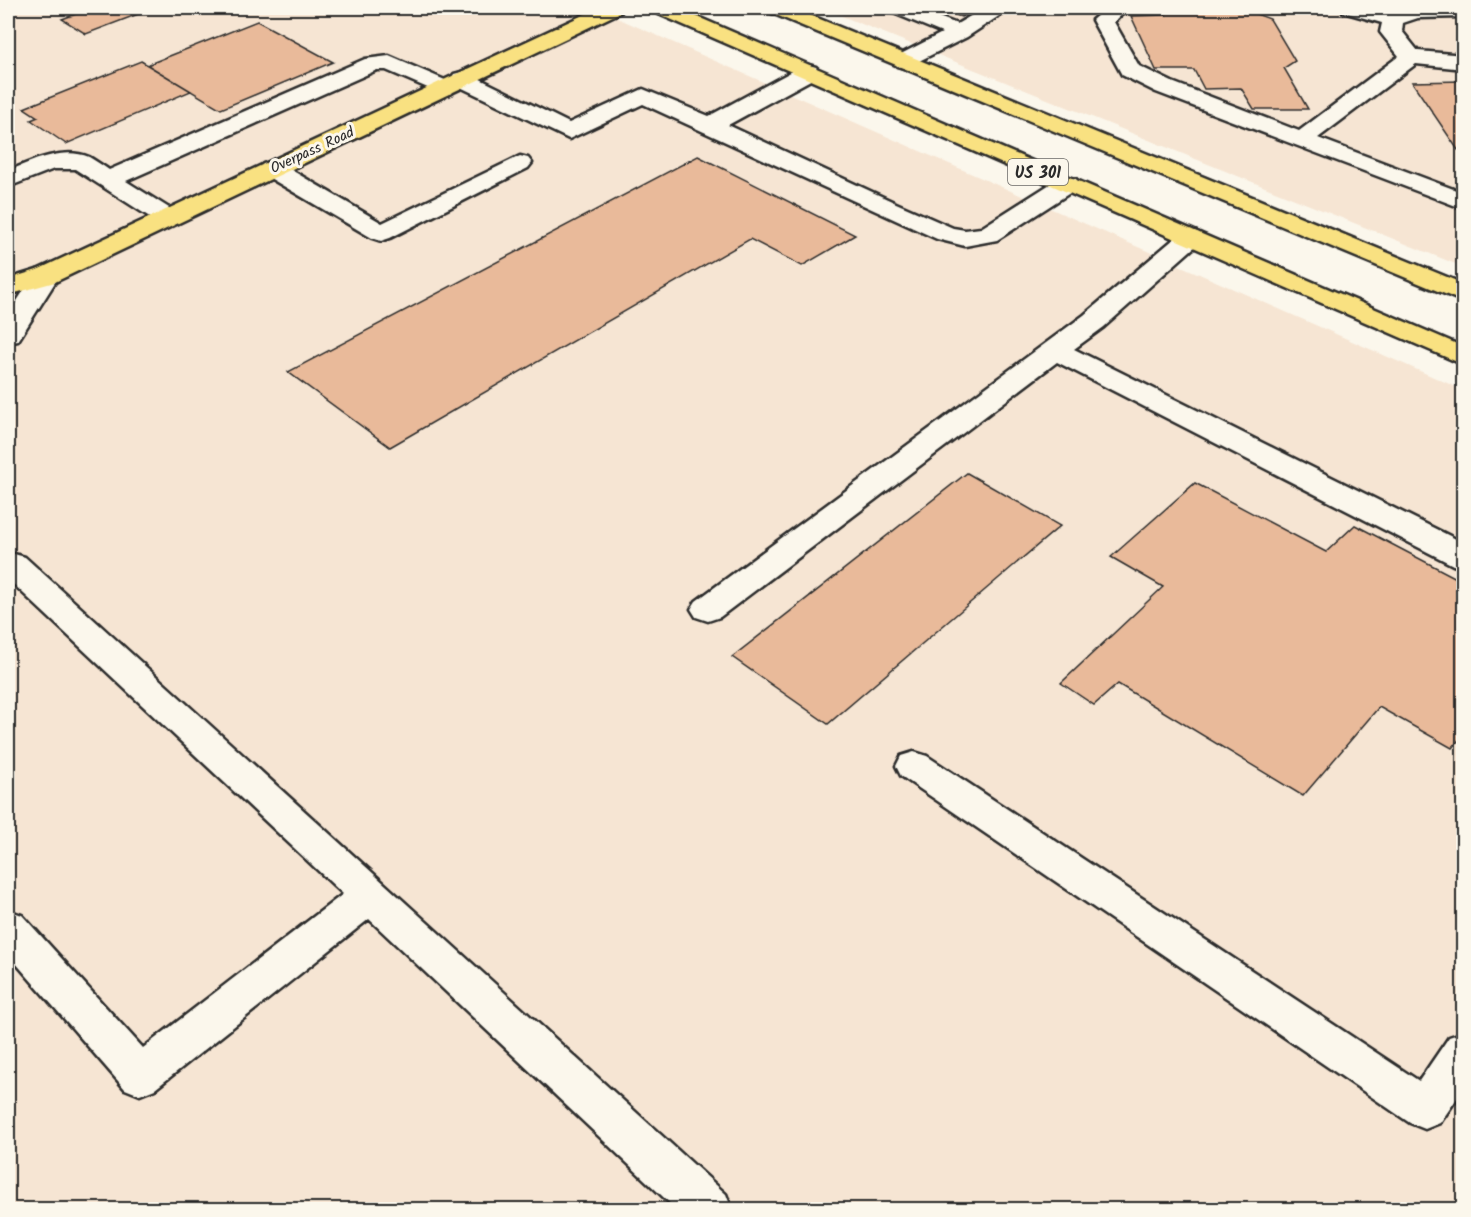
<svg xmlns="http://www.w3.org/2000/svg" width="1471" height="1217" font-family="Kalam,sans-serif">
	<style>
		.built { fill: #f6e5d3 }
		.building { fill: #e9ba9a; stroke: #2b2b2b; stroke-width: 1.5 }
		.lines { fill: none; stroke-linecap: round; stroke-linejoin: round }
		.minor-casing { stroke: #2b2b2b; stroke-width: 5 }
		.major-casing { stroke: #2b2b2b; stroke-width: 5 }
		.minor { fill: #fbf7ec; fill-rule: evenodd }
		.major { fill: #f9e181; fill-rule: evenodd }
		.labels { text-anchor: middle; stroke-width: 6; stroke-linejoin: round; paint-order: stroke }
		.far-street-label { font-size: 15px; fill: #2b2b2b; stroke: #fbf7ec }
		.shield { fill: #fbf7ec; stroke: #696865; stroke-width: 1.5 }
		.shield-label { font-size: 16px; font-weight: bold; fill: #2b2b2b }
	</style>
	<rect width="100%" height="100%" fill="#fbf7ec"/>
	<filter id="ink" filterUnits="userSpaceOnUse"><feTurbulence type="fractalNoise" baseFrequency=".0167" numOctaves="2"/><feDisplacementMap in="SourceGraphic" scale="12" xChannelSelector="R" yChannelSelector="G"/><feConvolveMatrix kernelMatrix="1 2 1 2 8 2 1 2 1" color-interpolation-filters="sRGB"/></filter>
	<g filter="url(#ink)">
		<path class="built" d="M8 8H593L38 267 8 276Z
			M822 8H1463V267Z
			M615 17 1463 390V1209L8 1210V298L52 285Z"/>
		<path class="building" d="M93 8H154L86 34 62 19Z
			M936 8H979L961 17Z
			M1163 8H1252L1256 14 1270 19 1295 61 1284 68 1308 109H1254L1241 88 1204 89 1194 70H1156L1131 16 1166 15Z
			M257 21 333 62 221 109 147 65Z
			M141 61 191 91 66 144 31 120 38 117 24 108Z
			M1464 81V150H1458L1412 82Z
			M698 156 855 235 802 266 750 239 390 447 288 372Z
			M967 473 1060 526 828 724 732 657Z
			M1195 483 1326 552 1355 525 1464 582V734L1452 748 1379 707 1303 796 1118 684 1094 705 1061 683 1163 587 1111 557Z"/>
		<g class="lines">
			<g class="minor-casing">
				<path id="minor" d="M888 8H915L957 24 984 8H1008L1005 12 967 37 905 68 897 66 894 61 897 56 942 33 891 12Z
					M1106 8H1129L1114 22 1139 66 1172 82 1299 131 1399 56 1380 32 1382 23 1343 12 1340 8H1372L1391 13 1408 8H1464V17L1418 18 1403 23 1402 31 1418 51 1464 55V69L1416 64 1318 138 1464 193V209L1156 92 1122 75 1092 20Z
					M389 56 452 83 455 88 452 93 444 95 386 70H377L126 181 177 213 181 218 177 223 168 226 159 223 75 169H54L8 187V171C31 161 64 146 89 157 96 161 103 166 109 170L365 59Z
					M808 65 816 67 819 72 816 77 728 125 896 203 953 228 965 230 981 228 1058 179 1067 177 1076 179 1079 184 1076 189 997 240 965 246 937 239 643 104 569 139 454 84 451 79 454 74 462 72 470 74 569 123 643 89 709 116 800 67Z
					M520 156 528 158 532 163 528 168 390 238 381 241 372 238 263 174 260 169 263 164 272 162 281 164 382 223Z
					M1190 230 1199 233 1203 238 1199 243 1104 327 1074 349 1464 543V568L1453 565 1057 362 720 617 708 621 696 617 691 609 696 601 1084 315 1181 233Z
					M46 268 55 270 59 276 18 341 8 343V315L37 270Z
					M14 554 25 557 726 1194 732 1210H677L369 919 155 1089 140 1095 125 1089 8 954V910L22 915 143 1048 343 894 8 579V556Z
					M914 752 927 756 1419 1081 1449 1037 1464 1032V1088L1440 1123 1425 1129 1410 1123 901 776 896 766 901 756Z"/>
			</g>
			<g class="major-casing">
				<path id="major" d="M598 8H624L621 12 55 282 8 295V279L37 270Z
					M651 8H677L1464 347V365L654 12Z
					M766 8H793L1464 284V302L769 12Z"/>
			</g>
			<use href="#minor" class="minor"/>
			<use href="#major" class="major"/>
		</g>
	</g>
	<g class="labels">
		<g class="far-street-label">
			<text transform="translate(312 150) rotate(-25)" y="5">Overpass Road</text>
		</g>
		<rect class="shield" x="1008" y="159" width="60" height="26" rx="4.5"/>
		<g class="shield-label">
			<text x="1038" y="178">US 301</text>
		</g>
	</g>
	<rect width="1471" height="1217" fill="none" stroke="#fbf7ec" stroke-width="30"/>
	<rect x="15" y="15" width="1441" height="1187" fill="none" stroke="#2b2b2b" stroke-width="2" filter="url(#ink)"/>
</svg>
